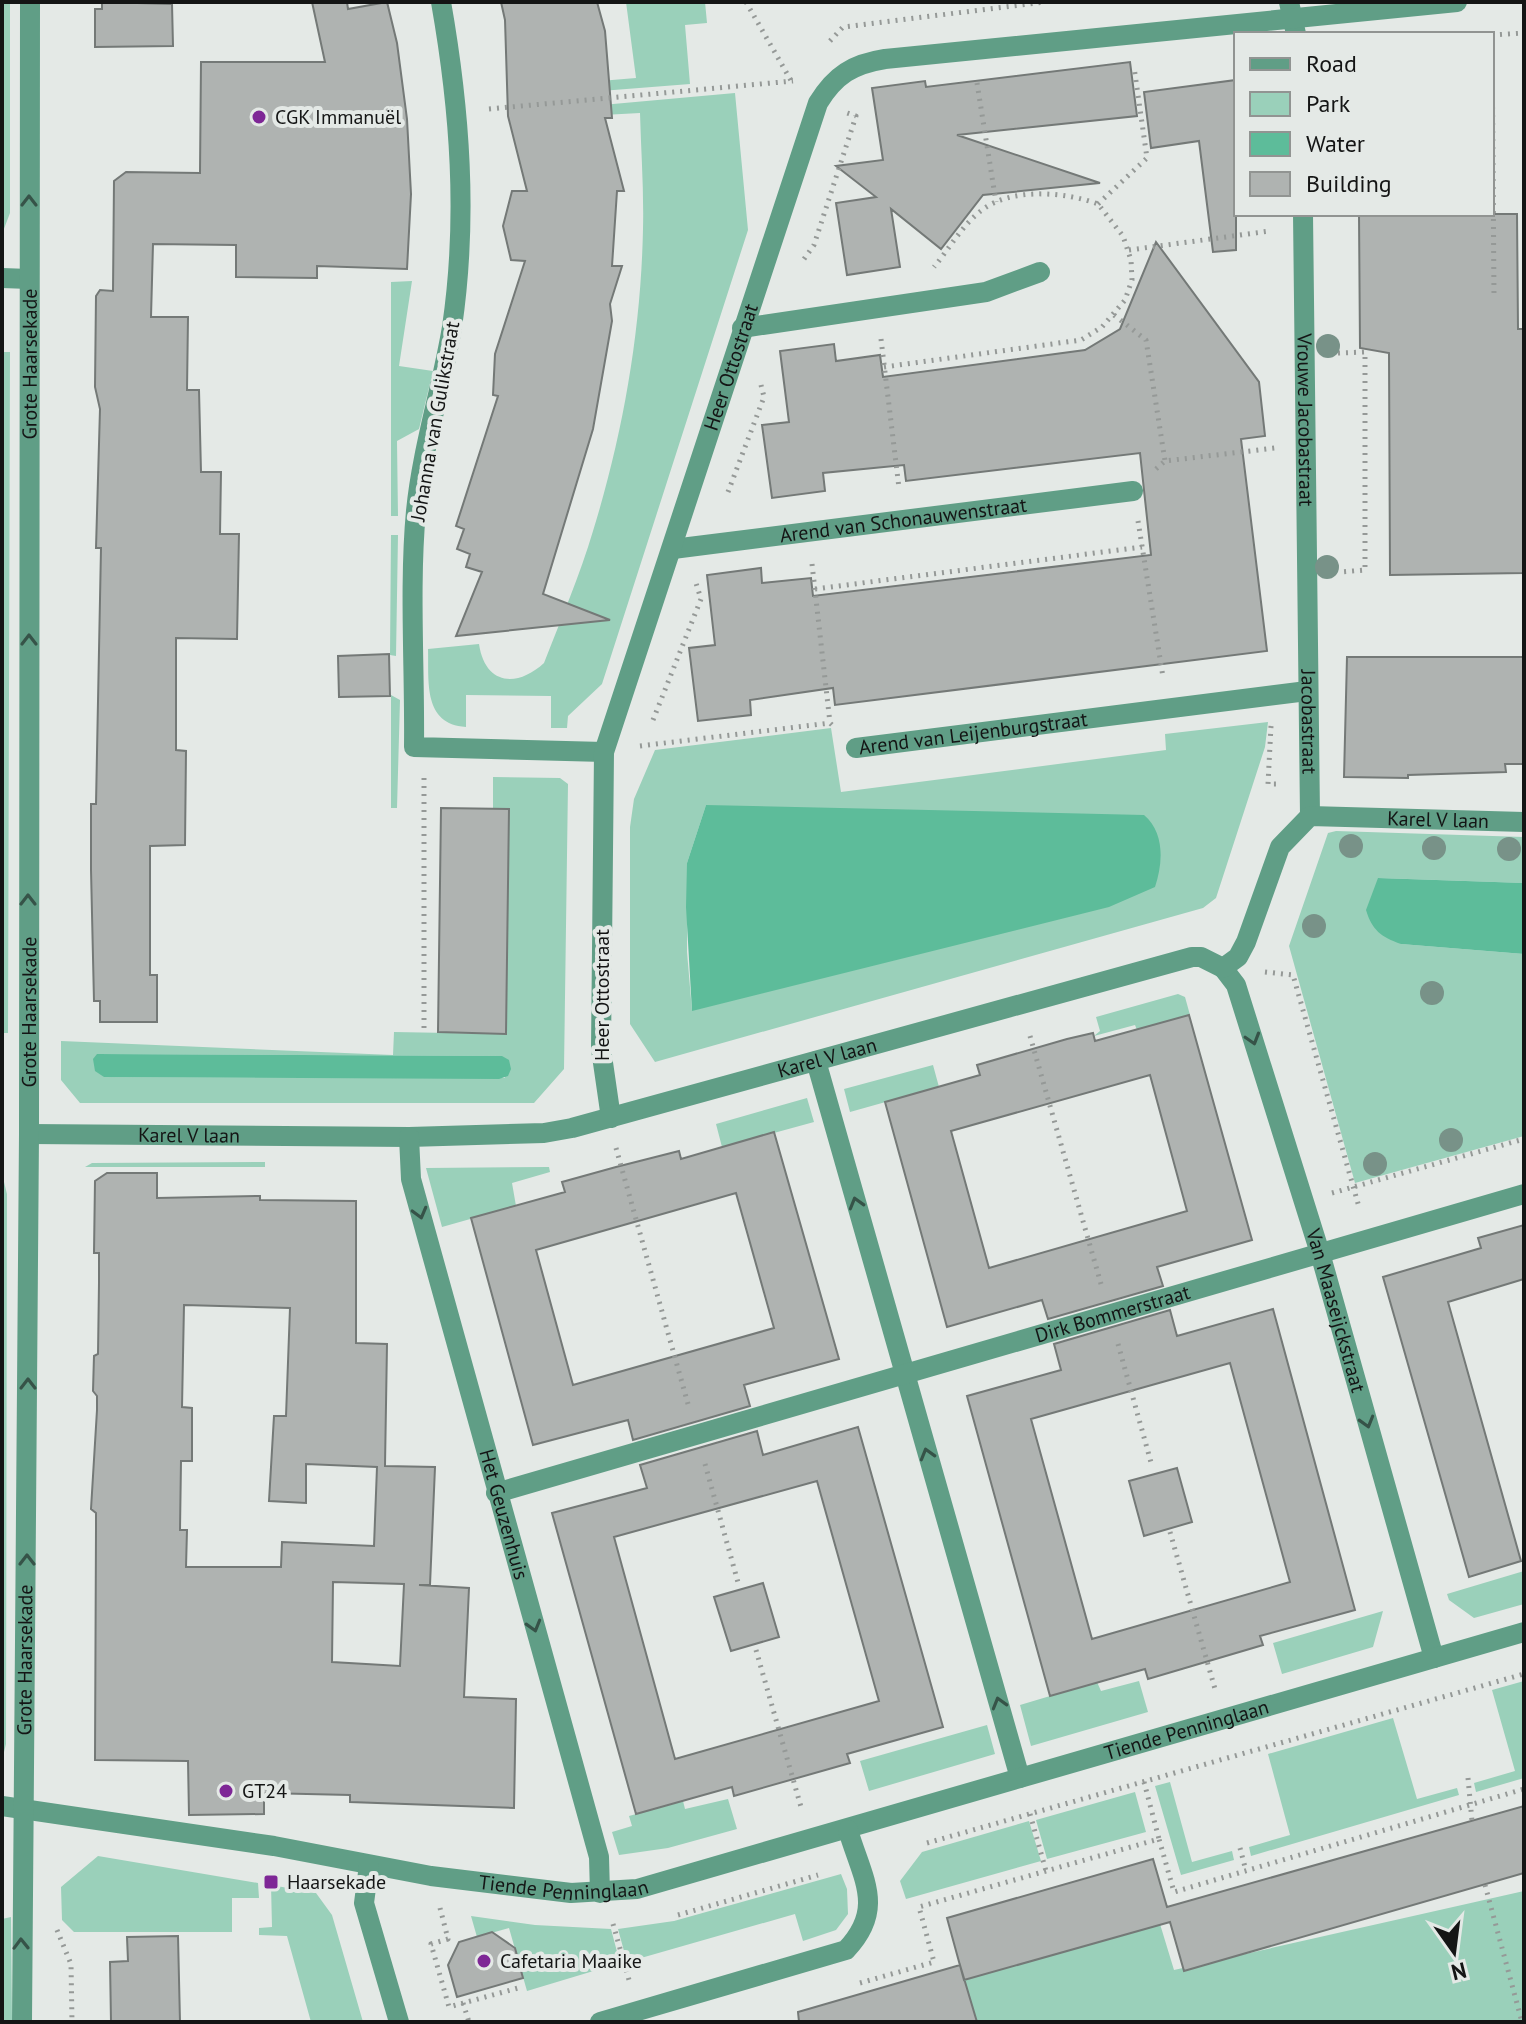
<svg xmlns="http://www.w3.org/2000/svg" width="1526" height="2024" font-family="'PT Sans',sans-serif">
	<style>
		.green { fill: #9ad0ba; fill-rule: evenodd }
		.water { fill: #5dbc9a }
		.building { fill: #afb3b1; stroke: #747977; stroke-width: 2; fill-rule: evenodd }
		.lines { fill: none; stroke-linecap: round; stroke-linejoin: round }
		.path { stroke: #959997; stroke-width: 5; stroke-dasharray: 2 6; stroke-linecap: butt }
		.minor { stroke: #609e86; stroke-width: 20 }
		.tree { fill: #789288 }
		.oneway { stroke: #365348 }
		.poi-dot { fill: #7e2796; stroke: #e4e9e6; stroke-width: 3 }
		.labels { text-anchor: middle; stroke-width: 8; stroke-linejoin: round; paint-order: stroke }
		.poi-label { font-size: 20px; fill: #141515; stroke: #e4e9e6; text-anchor: start }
		.street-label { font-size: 20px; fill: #141515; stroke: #e4e9e6 }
	</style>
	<rect width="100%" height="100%" fill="#e4e9e6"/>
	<path class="green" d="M2 2H10V213L2 234Z
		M626 2H705L707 23 685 25 690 84 601 91 600 81 636 78Z
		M735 93 748 230 602 684 568 716 567 728H551V696L466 695V727C423 724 429 682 428 649L479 644C485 685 517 688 544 663 561 619 580 575 593 531 623 434 641 331 643 229 644 191 641 151 640 113L603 115 602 105Z
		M412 281 399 366 433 371 419 429 397 441 398 516H391V282Z
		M2 352H10L8 1033H2Z
		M391 535H398L396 656 390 655Z
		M391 695 400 700 397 808H391Z
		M1268 722 1265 747 1216 898 1203 908 655 1062 630 1024V827L634 799 655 750 831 728 841 792 1166 750 1165 734ZM706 805 692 1011 687 952V863Z
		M493 777 560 778 568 784 564 1069 534 1103H80L61 1080V1041L393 1055 394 1032 505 1034 509 810H493ZM97 1054 502 1056 505 1078 104 1077Z
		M1336 831 1524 837V883L1379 878 1401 944 1524 954V1136L1355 1183 1289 946 1328 833Z
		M1178 994 1185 997 1190 1015 1137 1030 1135 1025 1094 1036 1100 1031 1096 1017Z
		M933 1065 939 1087 850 1112 844 1089Z
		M807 1098 814 1122 722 1147 716 1124Z
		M265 1162V1167H85L92 1163Z
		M549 1167 550 1172 512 1183 516 1206 442 1227 426 1168Z
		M2 1174 7 1194 6 1744 2 1760Z
		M1524 1571V1604L1474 1618 1449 1600 1447 1594Z
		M1383 1611 1373 1647 1282 1674 1273 1643Z
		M1139 1681 1148 1712 1031 1746 1020 1705 1097 1682 1101 1691Z
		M1524 1681V1778L1476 1792 1474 1783 1515 1771 1492 1690Z
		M1393 1718 1417 1799 1457 1788 1459 1795 1251 1856 1249 1847 1290 1835 1268 1754Z
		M987 1725 995 1754 869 1791 860 1761Z
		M1170 1782 1192 1862 1232 1851 1234 1860 1181 1875 1155 1786Z
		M1135 1792 1146 1832 1047 1859 1036 1820Z
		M728 1799 737 1829 668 1848 619 1855 612 1832 632 1826 629 1816 683 1801 685 1809Z
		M1029 1821 1041 1861 906 1899 900 1881 922 1852Z
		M98 1856 258 1883 259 1898H232V1932H74L62 1920 61 1887Z
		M841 1874 847 1889 848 1914 836 1930 803 1941 795 1914 627 1962 618 1929 674 1921Z
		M271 1885 316 1893 332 1915 363 2022H311L287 1936 259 1935V1928L272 1927Z
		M1524 1891V2022H969L958 1982 1160 1924 1174 1970Z
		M471 1916 535 1925 611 1929 620 1963 527 1991 509 1928 477 1937Z
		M11 1917 12 2022H2V1919Z"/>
	<path class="water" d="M706 805 1144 815C1165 833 1163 863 1155 887L1109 907 692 1011 686 907 687 863Z
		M1378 878 1524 883V954L1401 944C1381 937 1372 930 1366 910Z
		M97 1054 502 1056 509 1060 511 1069 508 1076 499 1079 104 1077 95 1071 93 1059Z"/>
	<path class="building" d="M102 2 172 4 173 46 95 47V9H102Z
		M312 2H347L348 9 387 2 397 43 407 119 411 194 407 269 317 266V278L236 277V245L153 244 151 317H188L187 390H199L201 472H221L220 534H239L237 639 176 638V750L186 751 185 845 150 846V975H157V1022H100V1001H94L91 870V804H96L101 548H96L100 409 95 387 96 296 100 290 113 291 114 181 126 172 200 173 201 62H325Z
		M501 2H597L605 31 612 118H605L624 191H617L612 266H622L610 304 612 321 593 429 543 594 610 620 456 636 482 572 466 567 470 554 457 549 464 529 456 526 498 396 493 395 495 354 525 261 511 260 503 226 512 191H527L508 116 505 20Z
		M1130 62 1137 116 957 135 1100 183 983 195 941 249 891 209 900 267 847 275 836 203 876 197 836 166 883 160 872 88 925 81 926 87Z
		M1236 80V250L1213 252 1199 141 1151 148 1144 92Z
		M1359 214H1517L1518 329H1524V573L1390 575 1389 353 1360 348Z
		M1156 242 1259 382 1265 436 1241 439 1267 651 835 705 833 688 750 700 751 715 698 721 689 648 715 645 707 575 761 568 762 583 811 578 813 596 1151 555 1140 453 906 481 904 465 823 473 825 491 772 498 762 425 789 422 780 351 834 344 836 361 880 355 883 377 1085 350 1120 329Z
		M389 654 390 696 339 697 338 656Z
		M1347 657H1524V764H1505L1506 772 1408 775V778L1344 777Z
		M441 808 509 809 506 1034 438 1032Z
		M1189 1015 1252 1240 1157 1267 1163 1286 1048 1319 1042 1300 947 1327 885 1102 980 1075 977 1065 1067 1039 1093 1033 1095 1041ZM1150 1075 1187 1211 989 1268 951 1131Z
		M774 1132 839 1359 744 1385 750 1406 633 1440 628 1420 533 1445 471 1218 565 1192 562 1182 616 1167 679 1151 681 1159ZM736 1193 774 1328 573 1385 536 1250Z
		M107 1173H157V1198L260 1196V1200L356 1201V1343L387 1344 385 1466 435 1467 430 1585H419L469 1588 464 1697 516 1699 514 1808 350 1802V1795L264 1793V1814L189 1815 188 1761 95 1760 96 1529V1513L91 1509 97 1410V1396L93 1391 94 1356 98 1354 99 1283V1253H94L95 1181ZM184 1305 290 1308 286 1416H274L269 1501 306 1503V1464L377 1467 374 1546 282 1542 281 1567H186L187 1530H180L181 1461H192V1408L182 1407ZM333 1582 404 1584 400 1666 332 1662Z
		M1524 1225V1279L1448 1302 1521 1561 1469 1577 1383 1277 1481 1248 1478 1238Z
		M1273 1309 1355 1610 1260 1636 1263 1645 1148 1679 1145 1669 1050 1696 967 1396 1061 1370 1054 1344 1170 1310 1177 1336ZM1230 1363 1290 1582 1092 1639 1031 1419Z
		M858 1427 943 1727 847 1754 850 1763 734 1796 732 1787 636 1814 552 1513 647 1488 640 1465 757 1431 763 1455ZM817 1481 879 1701 675 1759 614 1537Z
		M1177 1468 1192 1522 1144 1536 1129 1481Z
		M763 1583 779 1637 731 1651 714 1597Z
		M1524 1806V1873L1184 1971 1170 1922 964 1980 947 1918 1153 1859 1167 1907Z
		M492 1932 515 1948 523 1978 457 1997 448 1965 459 1942Z
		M178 1936 180 2022H111L110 1962 128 1961 127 1937Z
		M960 1965 977 2022H799L798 2012Z"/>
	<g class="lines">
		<path class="path" d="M746 2 793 84
			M1492 35 1494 297
			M1492 35 1524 33
			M830 41 843 27 1045 2
			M977 83 996 202
			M489 109 793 81
			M1098 204 1147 158 1134 67
			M1129 250 1270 231
			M804 259 814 245 856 116 847 113
			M1114 315 1146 340 1165 461
			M881 339 899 488
			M1338 353 1365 352V570L1340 572
			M884 367 1081 340 1102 327 1125 300 1132 280 1131 260 1123 236 1098 204C1066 192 1012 187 982 210 963 224 949 249 934 267
			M1156 469 1165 461 1275 448
			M728 492 764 397 761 385
			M1138 521 1163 677
			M812 564 830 723
			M815 589 1142 547
			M653 720 701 599 695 580
			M1271 726 1268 784H1279
			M640 746 830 723 835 728
			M424 778V1030
			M1265 972 1293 975 1359 1207
			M1030 1036 1101 1284
			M616 1148 688 1404
			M1332 1193 1524 1139
			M1118 1344 1152 1466
			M705 1464 739 1586
			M1170 1532 1215 1689
			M756 1650 801 1807
			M1468 1778 1472 1821
			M1144 1782 1159 1839
			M1030 1814 1046 1871
			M927 1843 1524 1674
			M1240 1848 1246 1871
			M1485 1885 1522 2022
			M440 1908 448 1939 431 1944 449 2007 518 1988
			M678 1915 818 1875
			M613 1924 629 1980
			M57 1930 71 1964 72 2022
			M860 1983 934 1962 919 1907 1159 1839 1174 1892 1524 1789
			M463 2003 469 2022"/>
		<g class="minor">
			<path d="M441 2C460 110 468 218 452 327 442 388 422 449 416 511 409 585 415 672 414 747L604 752"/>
			<path d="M1289 2 1296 34"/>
			<path id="s1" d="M1303 214 1310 816"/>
			<path d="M2 278 29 279"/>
			<path d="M742 328 986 292 1040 272"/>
			<path id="s2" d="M673 549 1133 491"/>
			<path id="s3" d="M856 748 1307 691"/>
			<path id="s4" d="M1223 968 1236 985 1320 1253 1434 1658"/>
			<path d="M816 1061 1020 1778"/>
			<path id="s5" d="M611 1118 601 1049 604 752 818 103C835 75 853 64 885 59L1457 2"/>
			<path id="s6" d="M29 1134 409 1137 544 1133 572 1128 1192 957H1201L1223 968 1238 957 1246 942 1280 847 1310 816 1524 822"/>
			<path id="s7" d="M409 1137 411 1179 599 1857 600 1893"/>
			<path id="s8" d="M496 1493 1524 1194"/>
			<path id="s9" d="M2 1806 274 1846 431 1876 571 1893 637 1889 1524 1632"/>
			<path d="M369 1865 364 1903 399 2022"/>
			<path id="s10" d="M22 2022 29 1134 30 2"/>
			<path d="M600 2022 846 1950C886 1908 862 1878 848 1830"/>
		</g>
	</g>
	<g class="tree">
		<circle cx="1328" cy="346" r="12"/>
		<circle cx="1327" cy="567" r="12"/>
		<circle cx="1351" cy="846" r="12"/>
		<circle cx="1434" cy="848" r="12"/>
		<circle cx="1509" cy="849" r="12"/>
		<circle cx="1314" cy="926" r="12"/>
		<circle cx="1432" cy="993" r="12"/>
		<circle cx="1451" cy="1140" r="12"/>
		<circle cx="1375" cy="1164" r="12"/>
	</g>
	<defs><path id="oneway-chevron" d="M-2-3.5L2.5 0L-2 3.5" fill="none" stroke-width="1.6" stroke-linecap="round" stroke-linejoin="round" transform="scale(2)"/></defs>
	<g class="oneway">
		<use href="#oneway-chevron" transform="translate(29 201) rotate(-90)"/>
		<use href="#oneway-chevron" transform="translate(29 640) rotate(-90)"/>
		<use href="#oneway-chevron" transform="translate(28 900) rotate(-90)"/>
		<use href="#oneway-chevron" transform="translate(1253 1039) rotate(73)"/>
		<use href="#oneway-chevron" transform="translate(856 1203) rotate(-106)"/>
		<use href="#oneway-chevron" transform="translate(420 1213) rotate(75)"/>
		<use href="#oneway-chevron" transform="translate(28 1384) rotate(-90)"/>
		<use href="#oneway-chevron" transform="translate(1367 1422) rotate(74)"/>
		<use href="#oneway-chevron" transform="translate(927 1454) rotate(-106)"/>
		<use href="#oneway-chevron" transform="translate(27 1560) rotate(-90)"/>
		<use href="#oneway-chevron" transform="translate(534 1626) rotate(74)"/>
		<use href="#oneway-chevron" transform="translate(999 1703) rotate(-106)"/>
		<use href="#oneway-chevron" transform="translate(21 1944) rotate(-91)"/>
	</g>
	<g class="poi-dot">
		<circle cx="259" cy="117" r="8"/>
		<circle cx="226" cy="1791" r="8"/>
		<rect x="263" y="1874" width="16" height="16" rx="4"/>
		<circle cx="484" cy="1961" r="8"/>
	</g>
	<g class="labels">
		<g class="poi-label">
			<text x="275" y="124">CGK Immanuël</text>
			<text x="242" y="1798">GT24</text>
			<text x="287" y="1889">Haarsekade</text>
			<text x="500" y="1968">Cafetaria Maaike</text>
		</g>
		<g class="street-label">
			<text dy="7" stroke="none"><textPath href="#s10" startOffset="1658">Grote Haarsekade</textPath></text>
			<text dy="7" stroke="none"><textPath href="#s5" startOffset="772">Heer Ottostraat</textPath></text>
			<text transform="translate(435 421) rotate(-80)" y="7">Johanna van Gulikstraat</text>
			<text dy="7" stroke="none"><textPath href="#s1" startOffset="206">Vrouwe Jacobastraat</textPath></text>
			<text dy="7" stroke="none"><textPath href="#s2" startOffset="232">Arend van Schonauwenstraat</textPath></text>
			<text dy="7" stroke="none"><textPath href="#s1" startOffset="508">Jacobastraat</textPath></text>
			<text dy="7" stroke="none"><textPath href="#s3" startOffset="118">Arend van Leijenburgstraat</textPath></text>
			<text dy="7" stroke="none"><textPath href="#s6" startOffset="1528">Karel V laan</textPath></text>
			<text transform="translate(602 995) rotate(-90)" y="7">Heer Ottostraat</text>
			<text dy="7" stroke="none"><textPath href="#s10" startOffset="1010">Grote Haarsekade</textPath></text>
			<text dy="7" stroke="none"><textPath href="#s6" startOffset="808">Karel V laan</textPath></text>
			<text dy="7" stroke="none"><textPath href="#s6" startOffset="160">Karel V laan</textPath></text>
			<text dy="7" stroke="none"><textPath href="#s4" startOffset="362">Van Maaseijckstraat</textPath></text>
			<text dy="7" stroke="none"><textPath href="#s8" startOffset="642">Dirk Bommerstraat</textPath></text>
			<text dy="7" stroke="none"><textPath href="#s7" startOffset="390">Het Geuzenhuis</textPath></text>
			<text dy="7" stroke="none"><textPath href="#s10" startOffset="362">Grote Haarsekade</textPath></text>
			<text dy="7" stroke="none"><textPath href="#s9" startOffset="1214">Tiende Penninglaan</textPath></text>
			<text dy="7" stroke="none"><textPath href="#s9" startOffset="568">Tiende Penninglaan</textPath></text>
		</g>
	</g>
	<rect width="1526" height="2024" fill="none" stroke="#141515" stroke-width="8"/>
	<rect x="1234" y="32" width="260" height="184" fill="#e4e9e6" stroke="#919492" stroke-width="2"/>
	<rect x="1250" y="58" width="40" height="12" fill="#609e86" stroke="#919492" stroke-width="2"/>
	<text x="1306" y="72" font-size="24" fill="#141515">Road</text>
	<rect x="1250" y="92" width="40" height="24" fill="#9ad0ba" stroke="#919492" stroke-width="2"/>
	<text x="1306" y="112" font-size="24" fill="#141515">Park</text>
	<rect x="1250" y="132" width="40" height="24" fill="#5dbc9a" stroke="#919492" stroke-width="2"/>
	<text x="1306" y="152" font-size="24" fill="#141515">Water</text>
	<rect x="1250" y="172" width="40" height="24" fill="#afb3b1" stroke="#919492" stroke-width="2"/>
	<text x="1306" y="192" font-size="24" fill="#141515">Building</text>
	<g transform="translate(1454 1952) rotate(166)" stroke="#e4e9e6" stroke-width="6" paint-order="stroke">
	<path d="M0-6L14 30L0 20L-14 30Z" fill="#141515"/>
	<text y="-12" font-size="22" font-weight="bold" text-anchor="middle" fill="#141515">N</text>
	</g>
</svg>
